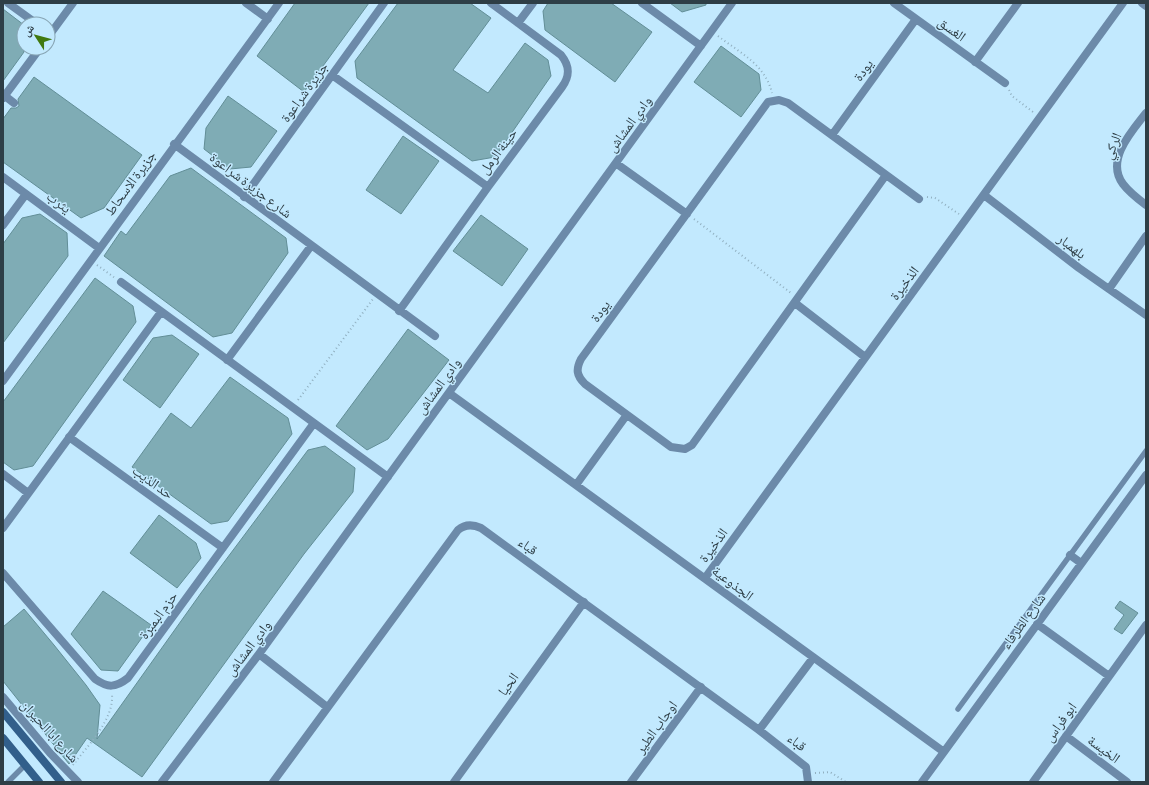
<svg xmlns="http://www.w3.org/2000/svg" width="1149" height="785" font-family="'Asap Condensed','Noto Naskh Arabic',sans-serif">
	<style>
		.building { fill: #7facb5; stroke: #628e97 }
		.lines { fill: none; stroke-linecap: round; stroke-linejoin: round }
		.path { stroke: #91b0c1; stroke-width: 2; stroke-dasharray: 1 3; stroke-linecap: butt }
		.lane { stroke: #6c8aa9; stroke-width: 5.5 }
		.street { stroke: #6c8aa9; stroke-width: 8 }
		.secondary { stroke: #325f8b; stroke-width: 8 }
		.labels { text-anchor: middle; stroke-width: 3; stroke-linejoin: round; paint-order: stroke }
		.street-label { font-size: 14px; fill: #2e3e46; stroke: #c2e9fe }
	</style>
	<rect width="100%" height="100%" fill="#c2e9fe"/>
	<path class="building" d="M295 3H369L304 92 257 56Z
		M398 3H470L491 18 453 70 488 93 525 43 548 60 551 76 495 157 472 161 357 78 355 61Z
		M548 3H611L652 32 615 82 545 30 543 11Z
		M670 3H706V5L682 12Z
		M3 9 24 25V52L3 81Z
		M721 46 759 74 761 90 741 117 694 82Z
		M34 77 142 155 104 208 81 218 3 162V119L11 108H16L19 106 18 99Z
		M228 96 277 131 251 167 230 169 204 149 206 128Z
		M403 136 439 161 401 214 366 190Z
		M191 168 286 238 288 253 232 333 213 337 104 256 121 231 126 235 170 176Z
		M40 214 67 233 68 256 3 343V244L22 218Z
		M481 215 528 249 502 286 453 251Z
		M95 278 133 306 136 322 33 466 14 470 3 462V402Z
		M408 329 449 360 388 439 367 450 336 426Z
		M172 335 199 354 160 408 123 380 153 338Z
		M230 377 288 418 292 434 228 521 211 524 132 467 171 413 191 428Z
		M325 446 355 468 353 492 304 554 142 777 87 738 69 764 3 681V627L24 609 54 645 86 685 100 705 97 739 201 593 308 450Z
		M159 515 196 543 201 558 177 588 130 553Z
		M103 591 151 625 118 671 101 670 71 634Z
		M1120 601 1138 613 1122 634 1114 629 1124 615 1115 608Z"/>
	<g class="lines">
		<path class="path" d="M718 36C740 53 765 64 772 93
			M1009 90 1012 96 1033 112
			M927 197 935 198 959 214
			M694 219 791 293
			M97 265 115 278
			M298 400 373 299
			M73 765C88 745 114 720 112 694
			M815 773 830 772 846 782"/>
		<path class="lane" d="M958 709 1146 451
			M8 782 25 765"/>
		<path class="street" d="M8 3 37 24
			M246 3 268 19
			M642 3 701 46
			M894 3 1005 83
			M1142 3 1146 6
			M518 23 533 3
			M48 37 73 3
			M975 62 1018 3
			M332 75 488 187
			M5 96 14 103
			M3 98 40 48
			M1146 113C1132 131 1105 160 1123 184 1129 192 1138 199 1146 205
			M832 135 916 19
			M174 144 435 336
			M617 164 687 214
			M886 175 692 445 685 449 671 447 585 384C576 375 576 369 581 359L768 102 779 100 788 103 919 199
			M3 177 99 248
			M984 195 1079 268 1146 315
			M244 197 384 3
			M3 225 26 194
			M121 282 388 477
			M1109 289 1146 236
			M795 303 865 357
			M399 311 488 187 562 87C570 76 570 66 561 55L491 3
			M227 360 311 246
			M3 381 279 3
			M449 393 944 752
			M69 437 223 548
			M3 474 28 493
			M576 485 626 416
			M3 528 161 312
			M1070 555 1081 563
			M3 573 95 679C108 688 115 688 128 678L314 423
			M705 578 1123 3
			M1037 624 1109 676
			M259 654 327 707
			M3 697 50 753 78 782
			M759 730 813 658
			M1066 736 1127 782
			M162 782 259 654 732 3
			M273 782 458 530C465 524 472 524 481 528L759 730 806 767 808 782
			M454 782 584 602
			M631 782 701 687
			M922 782 1146 475
			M1033 782 1146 625"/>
		<path class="secondary" d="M3 712 61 782
			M3 738 39 782"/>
	</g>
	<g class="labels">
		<g class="street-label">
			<text transform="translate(952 29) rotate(36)" y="5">الغسق</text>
			<text transform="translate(863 70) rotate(-54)" y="5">يودة</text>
			<text transform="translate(304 92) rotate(-54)" y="5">جزيرة شراعوة</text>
			<text transform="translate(629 124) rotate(-54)" y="5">وادي المشاش</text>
			<text transform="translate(1112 146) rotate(-68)" y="5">الركي</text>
			<text transform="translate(498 151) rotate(-53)" y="5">حينة الرمل</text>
			<text transform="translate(130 183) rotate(-54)" y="5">جزيرة الاسحاط</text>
			<text transform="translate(251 185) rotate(37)" y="5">شارع جزيرة شراعوة</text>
			<text transform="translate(59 202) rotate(36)" y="5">يثرب</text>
			<text transform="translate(1072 246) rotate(37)" y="5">بلهمبار</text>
			<text transform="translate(904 283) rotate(-53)" y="5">الذخيرة</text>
			<text transform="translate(600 311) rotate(-54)" y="5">يودة</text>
			<text transform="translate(438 386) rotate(-54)" y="5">وادي المشاش</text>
			<text transform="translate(153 482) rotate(36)" y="5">حد الذيب</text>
			<text transform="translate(713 545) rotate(-54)" y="5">الذخيرة</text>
			<text transform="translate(528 546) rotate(36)" y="5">قباء</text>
			<text transform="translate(733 583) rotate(37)" y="5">الجذوعية</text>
			<text transform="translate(158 615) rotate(-54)" y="5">حزم البمبرة</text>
			<text transform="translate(1023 621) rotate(-54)" y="5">شارع الطرفاء</text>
			<text transform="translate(248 648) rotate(-53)" y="5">وادي المشاش</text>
			<text transform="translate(508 684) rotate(-54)" y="5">الحيا</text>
			<text transform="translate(1060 722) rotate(-54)" y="5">ابو فراس</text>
			<text transform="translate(656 727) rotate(-54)" y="5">اوجاب الطير</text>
			<text transform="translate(50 731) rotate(48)" y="5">شارع ابا الحيران</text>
			<text transform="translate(797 742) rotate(38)" y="5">قباء</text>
			<text transform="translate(1104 749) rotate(36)" y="5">الخيسة</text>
		</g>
	</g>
	<rect width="1149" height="785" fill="none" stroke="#2e3e46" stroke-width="8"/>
	<g transform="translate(36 36) rotate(306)"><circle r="19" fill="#c2e9fe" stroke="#87a5b4"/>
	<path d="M0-3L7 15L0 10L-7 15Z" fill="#40790f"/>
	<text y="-6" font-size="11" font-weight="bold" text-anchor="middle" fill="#2e3e46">ش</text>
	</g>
</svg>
